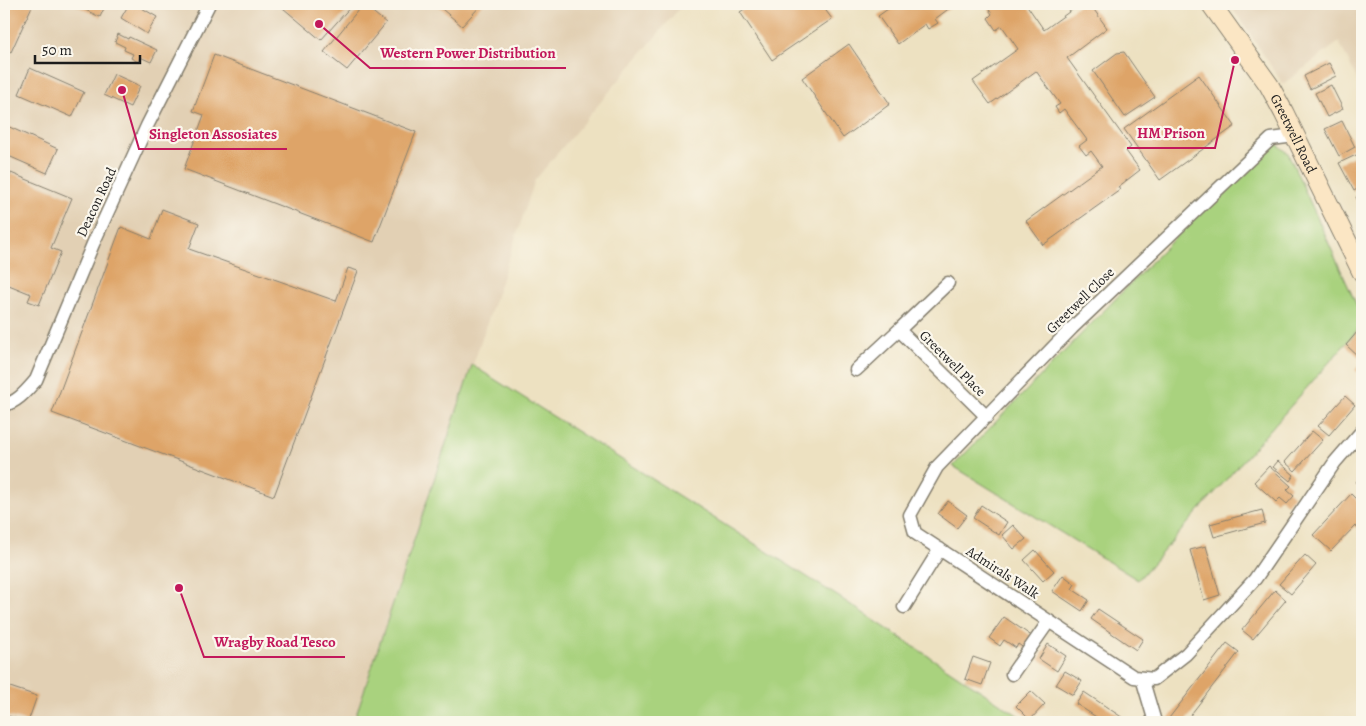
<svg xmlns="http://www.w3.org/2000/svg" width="1366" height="726" font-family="Alegreya,serif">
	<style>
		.built { fill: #e2d0b4 }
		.green { fill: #a9d27e; stroke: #62774d }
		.building { fill: #dea468 }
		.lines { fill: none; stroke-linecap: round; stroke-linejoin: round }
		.street-casing { stroke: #847e6e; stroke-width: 15 }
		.secondary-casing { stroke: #847e6e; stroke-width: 21 }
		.street { stroke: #fff; stroke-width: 12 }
		.secondary { stroke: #fbe6c4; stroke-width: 19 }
		.labels { text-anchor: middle; stroke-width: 4.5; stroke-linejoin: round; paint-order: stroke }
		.street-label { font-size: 14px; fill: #1c1c1c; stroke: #fbf7ec }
		.leader { fill: none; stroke: #c2185b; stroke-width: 2 }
		.callout-dot { fill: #c2185b; stroke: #fbf7ec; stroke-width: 2 }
		.callout-label { font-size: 15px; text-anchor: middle; font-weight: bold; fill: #c2185b; stroke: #fbf7ec; stroke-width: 4.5; stroke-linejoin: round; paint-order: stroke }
	</style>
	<rect width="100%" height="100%" fill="#fbf7ec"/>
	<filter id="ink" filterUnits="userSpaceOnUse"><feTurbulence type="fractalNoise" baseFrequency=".02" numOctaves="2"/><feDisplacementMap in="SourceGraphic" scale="10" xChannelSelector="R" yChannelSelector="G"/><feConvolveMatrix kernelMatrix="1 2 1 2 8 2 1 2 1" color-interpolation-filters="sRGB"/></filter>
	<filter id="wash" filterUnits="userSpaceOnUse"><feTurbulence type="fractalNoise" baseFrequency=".0096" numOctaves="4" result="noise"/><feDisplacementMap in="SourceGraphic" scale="20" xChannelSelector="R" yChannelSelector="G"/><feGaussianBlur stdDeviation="1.12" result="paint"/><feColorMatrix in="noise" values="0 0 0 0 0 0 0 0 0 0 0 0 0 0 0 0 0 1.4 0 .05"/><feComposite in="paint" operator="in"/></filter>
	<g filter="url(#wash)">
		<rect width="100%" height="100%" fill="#ede1c1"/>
		<path class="built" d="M4 4H683L535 180 353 722H4Z
			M1229 4H1362V89L1339 42 1283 84 1240 19Z"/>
		<path class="green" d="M1271 139 1288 153 1362 317V325L1138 580 953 466Z
			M472 365 839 597 1028 722H371L355 718Z"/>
		<g id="blocks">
			<path class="building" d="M4 4H33L11 52 4 48Z
				M73 4H106L100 17Z
				M129 4H135L157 17 147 34 121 18Z
				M286 4H353L321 40 283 8Z
				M363 4 386 23 347 70 324 52Z
				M436 4H482L462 26Z
				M752 4H821L832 19 772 60 740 12Z
				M895 4H955L935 19 938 23 928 29 925 24 898 44 878 16Z
				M985 4H1026L1044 30 1080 4H1090L1107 28 1067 58 1131 147 1126 151 1140 170 1118 187 1120 190 1043 245 1026 221 1102 166 1091 151 1086 155 1079 146 1087 140 1064 109 1059 113 1055 107 1060 104 1036 71 990 104 973 81 1018 49 1002 26 996 30 988 18 992 14Z
				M118 34 128 39 129 37 157 50 151 62 140 57 138 62 131 58 133 54 124 50 125 47 115 42Z
				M849 44 890 104 843 138 802 78Z
				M1124 52 1155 97 1125 117 1093 71 1117 53Z
				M214 55 416 132 374 242 184 169 204 115 193 111Z
				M1329 63 1336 76 1310 89 1304 76Z
				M30 68 84 92 72 117 19 94Z
				M114 74 140 86 130 107 104 95Z
				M1199 75 1235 126 1160 180 1124 129Z
				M1331 85 1343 109 1327 117 1315 93Z
				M1342 121 1355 147 1339 156 1325 129Z
				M5 125 58 149 47 173 4 154V129Z
				M1356 155 1362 167V186L1354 191 1339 163Z
				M11 173 72 198 51 248 61 252 39 305 28 301 31 294 4 283V190Z
				M1362 194V210L1356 197Z
				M162 209 199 223 189 249 336 301 348 268 358 271 274 496 52 413 121 227 151 239Z
				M1358 331 1362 335V354L1359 357 1346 345Z
				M1362 362V376L1355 370Z
				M1345 396 1355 405 1329 435 1318 426Z
				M1312 431 1323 440 1295 471 1285 462Z
				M1278 461 1294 475 1290 481 1273 467Z
				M1269 466 1291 486 1287 490 1294 496 1287 504 1280 498 1276 502 1254 482Z
				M1361 476 1362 478V488L1356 482Z
				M1351 494 1362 505V532L1355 526 1331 551 1313 535Z
				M948 501 967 515 957 528 938 514Z
				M981 505 1007 522 999 535 973 518Z
				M1262 510 1265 523 1214 537 1210 524Z
				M1013 525 1026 539 1014 549 1002 535Z
				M1206 546 1220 595 1204 600 1190 550Z
				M1035 550 1054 571 1043 581 1024 560Z
				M1305 555 1316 565 1291 594 1279 584Z
				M1063 575 1075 584 1072 589 1089 600 1082 611 1052 591Z
				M1275 590 1286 600 1253 639 1242 630Z
				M1098 609 1143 639 1136 650 1091 619Z
				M1004 617 1033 637 1025 649 1018 644 1016 648 1004 640 1000 646 989 638Z
				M1227 643 1239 652 1185 722H1166Z
				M1048 644 1066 656 1057 671 1039 659Z
				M973 657 990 663 982 685 965 679Z
				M1065 671 1082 681 1073 695 1056 685Z
				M4 685 37 696 28 722 4 715Z
				M1031 691 1045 704 1030 720 1016 706Z
				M1084 692 1129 722H1104L1076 704Z"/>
		</g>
	</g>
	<g filter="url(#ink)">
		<use href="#blocks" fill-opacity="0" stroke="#847e6e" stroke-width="1"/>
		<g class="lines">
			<g class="street-casing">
				<path id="street" d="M1295 136 1271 139 1072 328 937 467 910 515 915 533 1134 677 1154 679 1186 654 1255 579 1335 462 1362 431
					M899 330 948 283
					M856 370 899 330 987 417
					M4 405C18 402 27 390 36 380L93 244 147 126 209 4
					M904 607 940 549
					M1012 674 1049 621
					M1142 678 1155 722"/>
			</g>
			<g class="secondary-casing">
				<g id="secondary">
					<path id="s1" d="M1211 4 1269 85 1284 113 1362 272"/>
				</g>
			</g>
			<use href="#street" class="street"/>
			<use href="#secondary" class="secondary"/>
		</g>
	</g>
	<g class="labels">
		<g class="street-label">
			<text dy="5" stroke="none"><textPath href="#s1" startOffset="154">Greetwell Road</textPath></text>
			<text transform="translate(96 202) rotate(-65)" y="5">Deacon Road</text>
			<text transform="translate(1080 300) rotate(-44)" y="5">Greetwell Close</text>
			<text transform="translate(953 363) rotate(45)" y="5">Greetwell Place</text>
			<text transform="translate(1003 572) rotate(33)" y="5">Admirals Walk</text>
		</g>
	</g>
	<path class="leader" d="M319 24L370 68H566M1235 60L1215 148H1127M122 90L139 149H287M179 588L204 657H345"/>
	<g class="callout-dot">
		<circle cx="319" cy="24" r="5"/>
		<circle cx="1235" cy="60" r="5"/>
		<circle cx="122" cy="90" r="5"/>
		<circle cx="179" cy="588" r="5"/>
	</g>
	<g class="callout-label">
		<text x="468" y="58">Western Power Distribution</text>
		<text x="1171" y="138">HM Prison</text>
		<text x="213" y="139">Singleton Assosiates</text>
		<text x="275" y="647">Wragby Road Tesco</text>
	</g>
	<rect width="1366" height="726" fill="none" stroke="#fbf7ec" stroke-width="20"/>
	<path d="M35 55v8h105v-8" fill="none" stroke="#1c1c1c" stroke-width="2.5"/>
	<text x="42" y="55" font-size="15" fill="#1c1c1c" stroke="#fbf7ec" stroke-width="4" paint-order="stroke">50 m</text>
</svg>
